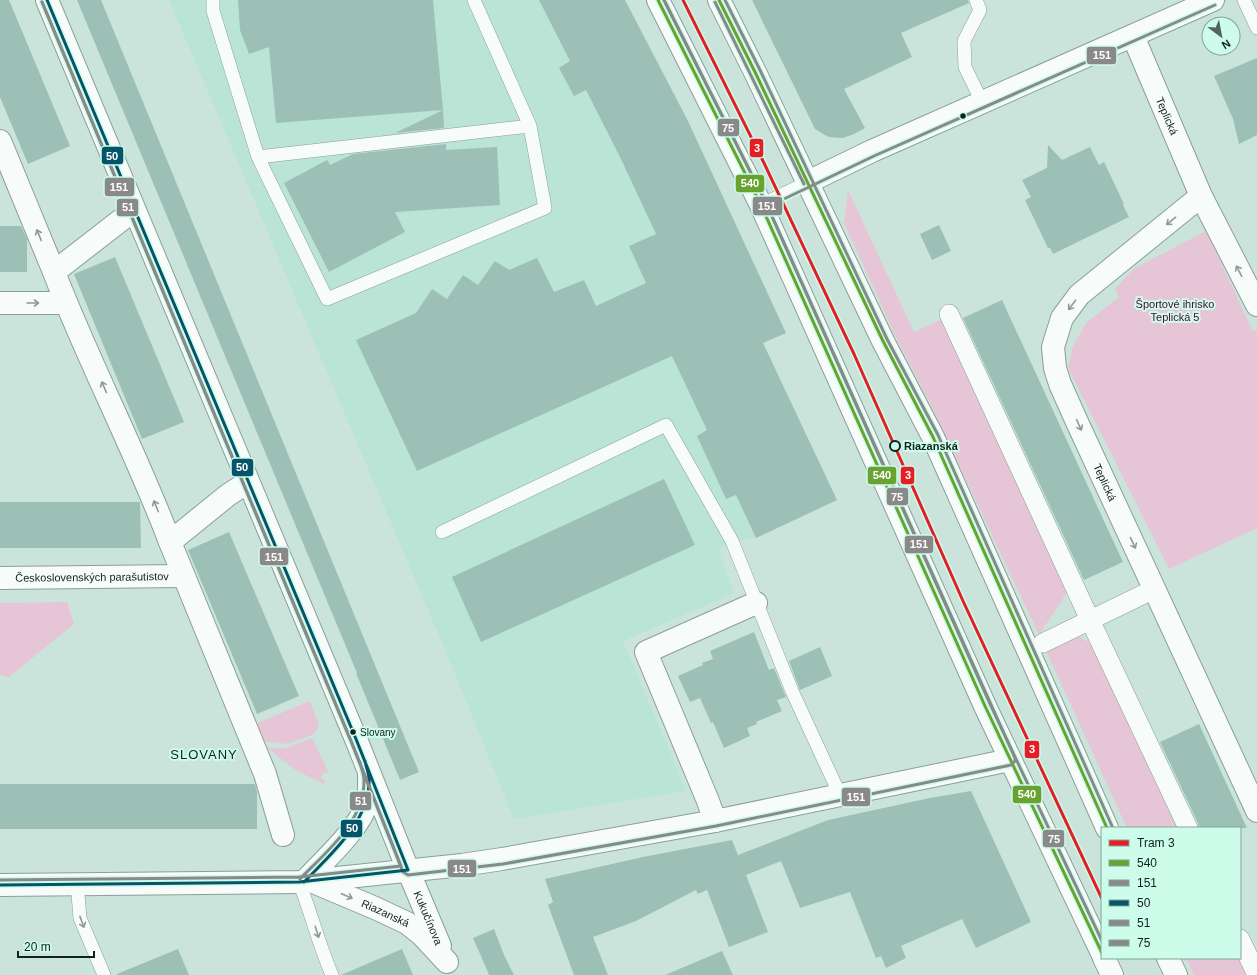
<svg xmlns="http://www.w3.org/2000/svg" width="1257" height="975" font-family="Helvetica,sans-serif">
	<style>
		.built { fill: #bae4d6 }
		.green { fill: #e6c6d6 }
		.building { fill: #9cc0b5 }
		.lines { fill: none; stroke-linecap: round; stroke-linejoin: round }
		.service-casing { stroke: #8b9f98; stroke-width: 14 }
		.pedestrian-casing { stroke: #8b9f98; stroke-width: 20 }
		.minor-casing { stroke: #8b9f98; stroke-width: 24 }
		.tertiary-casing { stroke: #8b9f98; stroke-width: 24 }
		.secondary-casing { stroke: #8b9f98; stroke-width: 24 }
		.service { stroke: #f7fbfa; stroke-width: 13 }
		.pedestrian { stroke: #f7fbfa; stroke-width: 19 }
		.minor { stroke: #f7fbfa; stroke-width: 22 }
		.tertiary { stroke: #f7fbfa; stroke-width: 22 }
		.secondary { stroke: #f7fbfa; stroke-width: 22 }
		.bus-1-casing { stroke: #cdfceb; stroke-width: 6 }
		.bus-2-casing { stroke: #cdfceb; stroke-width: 6 }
		.bus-3-casing { stroke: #cdfceb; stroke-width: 6 }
		.bus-4-casing { stroke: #cdfceb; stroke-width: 6 }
		.bus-5-casing { stroke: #cdfceb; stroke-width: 6 }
		.bus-1 { stroke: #68a230; stroke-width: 3 }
		.bus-2 { stroke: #898989; stroke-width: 3 }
		.bus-3 { stroke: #065469; stroke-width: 3 }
		.bus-4 { stroke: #898989; stroke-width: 3 }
		.bus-5 { stroke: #898989; stroke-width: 3 }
		.tram-1-casing { stroke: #cdfceb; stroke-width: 6 }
		.tram-1 { stroke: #e31e24; stroke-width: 3 }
		.oneway { stroke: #8f9996 }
		.bus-dot { fill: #10221c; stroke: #cdfceb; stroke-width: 1.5 }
		.stop-dot { fill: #cdfceb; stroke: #10221c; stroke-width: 2 }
		.labels { text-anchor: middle; stroke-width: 4; stroke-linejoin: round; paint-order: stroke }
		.bus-label { font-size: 10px; fill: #10221c; stroke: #cdfceb; text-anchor: start }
		.street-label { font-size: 11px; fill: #10221c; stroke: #cdfceb }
		.park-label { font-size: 11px; fill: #4f0731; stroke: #cdfceb }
		.stop-label { font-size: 11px; font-weight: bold; fill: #10221c; stroke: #cdfceb; text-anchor: start }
		.quarter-label { font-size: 13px; letter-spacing: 1px; fill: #10221c; stroke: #cdfceb }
		.line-badge { stroke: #cdfceb; stroke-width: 1.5 }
		.badge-label { font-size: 11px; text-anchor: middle; font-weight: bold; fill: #fff }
	</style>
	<rect width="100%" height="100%" fill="#cae4db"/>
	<path class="built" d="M169 0H625L785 333 763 344 837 500 756 538 732 541 718 549 734 593 623 641 686 791 514 819 454 671Z"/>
	<path class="green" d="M848 190 914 332 942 319 1068 591 1039 635 934 412 895 335 844 223Z
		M1206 231 1253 331 1257 330V528L1169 569 1068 368 1073 346 1086 323 1119 297 1115 289 1133 269Z
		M67 602 74 624 9 677 0 675V603Z
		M1080 637 1090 643 1098 653 1179 828H1127L1046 651 1064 641Z
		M310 701 319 725 314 734 288 744 260 741 255 724Z
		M312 738 328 771V773L324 772 321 778 325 780 324 784 297 771 267 748H286Z
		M1186 958H1239L1247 975H1194Z"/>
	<path class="building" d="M0 0H9L70 146 28 164 0 97Z
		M77 0H101L419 772 400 780 356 673H357Z
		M238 0H433L443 110 276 123 269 47 249 54 240 30Z
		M539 0H625L688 121 786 333 763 343 837 500 756 538 736 495 726 499 697 436 707 430 672 356 417 471 356 340 416 313 432 289 447 299 463 275 478 285 495 261 509 270 537 258 554 292 584 280 596 306 646 283 629 246 656 234 620 157 586 90 574 96 559 68 570 61Z
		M752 0H968L969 3 901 33 912 57 844 89 865 128 854 134 843 138 829 137 823 134 815 129Z
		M1257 58V135L1239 144 1233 119 1214 76Z
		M443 110 444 128 395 133Z
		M446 144V150L497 147 500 205 395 212 405 232 329 272 284 183 327 160 330 165 353 154Z
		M1048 145 1062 160 1090 147 1099 165 1104 162 1124 204 1123 205 1129 217 1053 254 1050 248H1048L1025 200 1031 197 1022 180 1047 168Z
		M939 225 951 251 932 260 920 234Z
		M0 226H21L27 239V272H0Z
		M115 257 184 422 142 439 74 274Z
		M1002 300 1123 562 1084 580 963 318Z
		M664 479 695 545 481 642 452 577Z
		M0 502H140L141 548H0Z
		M229 532 299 696 257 714 188 550Z
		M754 632 769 670 774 668 786 697 777 700 782 711 756 722 757 724 747 728 750 736 724 748 713 722 711 723 700 698 690 702 678 676 703 665 702 663 713 659 710 651Z
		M820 647 832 676 800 690 789 661Z
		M1199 724 1247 828H1199L1198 823 1160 742Z
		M0 784H255L257 792V829H0Z
		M971 791 1031 922 976 948 962 919 901 946 906 958 886 968 881 956 876 958 850 892 800 908 781 861 746 875 768 932 729 947 707 890 698 894 696 890 636 921 593 937 608 975H574L548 905 553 902 545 879 643 857 732 840 738 855 828 820 930 798Z
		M494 929 504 955 514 975H489L484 963 473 938Z
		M178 949 189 975H117V974Z
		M402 949 413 975H341Z
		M722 951 733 975H665Z"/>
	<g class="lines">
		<g class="service-casing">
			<path id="service" d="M213 0V11L258 157 327 299 545 208 530 126 474 0
				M976 0 980 10 964 41 965 67 982 102
				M1244 0 1257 28
				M258 157 530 126
				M761 205 808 182
				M442 532 666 425 732 541 792 691 840 795
				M299 882C311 913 319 945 332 975
				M77 883 80 918 104 975"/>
		</g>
		<g class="pedestrian-casing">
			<path id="pedestrian" d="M949 314 1090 620 1188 828
				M1043 643 1144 594
				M1240 939 1257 975"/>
		</g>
		<g class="minor-casing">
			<g id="minor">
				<path id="s1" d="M1133 36 1201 196 1257 305"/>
				<path d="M0 141 54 272"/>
				<path d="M808 182 872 151 1213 0"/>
				<path id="s2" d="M1201 196 1079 295 1062 318 1053 347 1055 368 1060 384 1077 422 1257 811"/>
				<path d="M134 210 54 272C89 363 135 450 170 542"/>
				<path d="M0 303H66"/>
				<path d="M248 482 228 495 170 542 265 774 283 835"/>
				<path id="s3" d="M0 578 183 576"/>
				<path d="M715 821 708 801 646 652 756 603"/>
				<path id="s4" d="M408 870 440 946"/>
				<path id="s5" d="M311 881 375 908 407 923 421 934 447 962"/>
			</g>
		</g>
		<g class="tertiary-casing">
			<path id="tertiary" d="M47 0 356 739 408 870
				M304 882C323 861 359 830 367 803 370 794 369 784 369 775
				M0 885 299 882 462 865 502 859 715 821 1010 760"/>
		</g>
		<g class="secondary-casing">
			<path id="secondary" d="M658 0 761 205 985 706 1102 953
				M719 0 755 72 883 341 933 437 1107 828
				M1104 958 1112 975
				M1168 958 1176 975"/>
		</g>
		<use href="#service" class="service"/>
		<use href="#pedestrian" class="pedestrian"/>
		<use href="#minor" class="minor"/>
		<use href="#tertiary" class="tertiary"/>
		<use href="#secondary" class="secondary"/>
		<g class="bus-1-casing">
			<path id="bus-1" d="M658 0 761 205 985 706 1102 953
				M719 0 755 72 883 341 933 437 1107 828"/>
		</g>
		<g class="bus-2-casing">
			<path id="bus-2" d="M42 2 351 741 403 872 408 875 503 864 716 826 1011 765 1015 761V758L766 203 664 0
				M715 2 804 184
				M763 209 874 156 1215 5"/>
		</g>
		<g class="bus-3-casing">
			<path id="bus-3" d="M304 882C330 855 371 820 369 779 369 773 366 767 365 761
				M0 885 299 882 408 870 356 739 47 0"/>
		</g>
		<g class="bus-4-casing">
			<path id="bus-4" d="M300 879C326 852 365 821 364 780 364 774 361 768 360 762
				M0 880 299 877 401 866 351 741 42 2"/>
		</g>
		<g class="bus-5-casing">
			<path id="bus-5" d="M664 0 766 203 990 704 1102 941
				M725 0 760 70 887 339 938 435 1112 826"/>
		</g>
		<use href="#bus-1" class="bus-1"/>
		<use href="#bus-2" class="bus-2"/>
		<use href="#bus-3" class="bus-3"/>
		<use href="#bus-4" class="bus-4"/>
		<use href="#bus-5" class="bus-5"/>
		<g class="tram-1-casing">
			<path id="tram-1" d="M683 0 764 163 854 354 963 601 1102 899"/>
		</g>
		<use href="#tram-1" class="tram-1"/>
	</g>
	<defs><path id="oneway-shaft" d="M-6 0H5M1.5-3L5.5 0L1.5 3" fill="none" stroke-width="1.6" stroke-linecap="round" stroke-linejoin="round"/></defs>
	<g class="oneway">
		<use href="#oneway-shaft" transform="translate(1171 221) rotate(141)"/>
		<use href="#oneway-shaft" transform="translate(39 235) rotate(-112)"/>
		<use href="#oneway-shaft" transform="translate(1239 271) rotate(-117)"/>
		<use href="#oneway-shaft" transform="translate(33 303)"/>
		<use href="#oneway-shaft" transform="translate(1072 305) rotate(127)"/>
		<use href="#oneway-shaft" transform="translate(104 387) rotate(-114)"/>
		<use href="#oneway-shaft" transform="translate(1079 425) rotate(66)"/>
		<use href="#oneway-shaft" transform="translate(156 506) rotate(-112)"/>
		<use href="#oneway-shaft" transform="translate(1133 543) rotate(65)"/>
		<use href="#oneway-shaft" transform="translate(347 896) rotate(23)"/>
		<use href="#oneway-shaft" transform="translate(82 922) rotate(70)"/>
		<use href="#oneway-shaft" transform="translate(317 932) rotate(73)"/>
	</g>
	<g class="bus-dot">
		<circle cx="963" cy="116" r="3.5"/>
		<circle cx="353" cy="732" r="3.5"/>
	</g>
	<circle class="stop-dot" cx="895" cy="446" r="5"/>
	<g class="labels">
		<g class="bus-label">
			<text x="360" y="736">Slovany</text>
		</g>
		<g class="street-label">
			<text dy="4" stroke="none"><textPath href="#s1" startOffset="87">Teplická</textPath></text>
			<text dy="4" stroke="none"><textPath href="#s2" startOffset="362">Teplická</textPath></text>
			<text dy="4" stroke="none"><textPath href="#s3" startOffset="92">Československých parašutistov</textPath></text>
			<text dy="4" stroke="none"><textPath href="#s5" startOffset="81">Riazanská</textPath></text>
			<text dy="4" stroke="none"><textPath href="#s4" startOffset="52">Kukučínova</textPath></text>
		</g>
		<g class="park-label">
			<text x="1175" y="308">Športové ihrisko<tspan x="1175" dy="13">Teplická 5</tspan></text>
		</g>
		<g class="stop-label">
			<text x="904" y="450">Riazanská</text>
		</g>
		<g class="quarter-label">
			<text x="204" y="759">SLOVANY</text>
		</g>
	</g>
	<g class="line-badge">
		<rect x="1086" y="46" width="31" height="19" rx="4" fill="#898989"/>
		<rect x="717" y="118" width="23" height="19" rx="4" fill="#898989"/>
		<rect x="749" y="138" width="15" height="20" rx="4" fill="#e31e24"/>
		<rect x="101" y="146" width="23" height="19" rx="4" fill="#065469"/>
		<rect x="735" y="174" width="30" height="19" rx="4" fill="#68a230"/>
		<rect x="104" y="177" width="31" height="20" rx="4" fill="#898989"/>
		<rect x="752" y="196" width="31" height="20" rx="4" fill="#898989"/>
		<rect x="116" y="198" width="23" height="19" rx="4" fill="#898989"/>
		<rect x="231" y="458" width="23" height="19" rx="4" fill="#065469"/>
		<rect x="900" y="466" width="15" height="19" rx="4" fill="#e31e24"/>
		<rect x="867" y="466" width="30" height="19" rx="4" fill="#68a230"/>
		<rect x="886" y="487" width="23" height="19" rx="4" fill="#898989"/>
		<rect x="904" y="535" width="30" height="19" rx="4" fill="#898989"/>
		<rect x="259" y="547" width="30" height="19" rx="4" fill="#898989"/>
		<rect x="1024" y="740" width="16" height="19" rx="4" fill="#e31e24"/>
		<rect x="1012" y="785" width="30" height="19" rx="4" fill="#68a230"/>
		<rect x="841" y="787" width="30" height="20" rx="4" fill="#898989"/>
		<rect x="349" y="791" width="23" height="20" rx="4" fill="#898989"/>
		<rect x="340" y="819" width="23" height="19" rx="4" fill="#065469"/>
		<rect x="1042" y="829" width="23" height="19" rx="4" fill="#898989"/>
		<rect x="447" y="859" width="30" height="19" rx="4" fill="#898989"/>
	</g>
	<g class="badge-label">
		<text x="1102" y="59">151</text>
		<text x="728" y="132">75</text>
		<text x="757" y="152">3</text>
		<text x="112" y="160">50</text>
		<text x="750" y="187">540</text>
		<text x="119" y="191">151</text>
		<text x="767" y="210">151</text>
		<text x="128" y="211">51</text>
		<text x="242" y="471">50</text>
		<text x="908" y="479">3</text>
		<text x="882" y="479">540</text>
		<text x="897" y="501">75</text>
		<text x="919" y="548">151</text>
		<text x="274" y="561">151</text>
		<text x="1032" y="753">3</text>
		<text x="1027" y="798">540</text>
		<text x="856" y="801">151</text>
		<text x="361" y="805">51</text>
		<text x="352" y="832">50</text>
		<text x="1054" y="843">75</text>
		<text x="462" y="873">151</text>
	</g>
	<rect x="1101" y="827" width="140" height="132" fill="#cdfceb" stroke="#81a598"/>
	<rect x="1109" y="840" width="20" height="6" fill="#e31e24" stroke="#81a598"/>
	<text x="1137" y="847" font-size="12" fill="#10221c">Tram 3</text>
	<rect x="1109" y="860" width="20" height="6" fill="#68a230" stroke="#81a598"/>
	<text x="1137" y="867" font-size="12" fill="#10221c">540</text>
	<rect x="1109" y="880" width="20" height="6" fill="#898989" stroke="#81a598"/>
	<text x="1137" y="887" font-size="12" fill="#10221c">151</text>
	<rect x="1109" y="900" width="20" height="6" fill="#065469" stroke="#81a598"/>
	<text x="1137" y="907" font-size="12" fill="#10221c">50</text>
	<rect x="1109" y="920" width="20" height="6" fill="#898989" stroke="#81a598"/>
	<text x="1137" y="927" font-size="12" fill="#10221c">51</text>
	<rect x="1109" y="940" width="20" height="6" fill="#898989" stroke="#81a598"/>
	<text x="1137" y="947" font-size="12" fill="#10221c">75</text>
	<g transform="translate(1221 36) rotate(148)"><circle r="19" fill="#cdfceb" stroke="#81a598"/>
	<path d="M0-3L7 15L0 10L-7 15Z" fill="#51665f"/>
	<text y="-6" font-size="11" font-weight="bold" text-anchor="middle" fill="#10221c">N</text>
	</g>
	<path d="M18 951v6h76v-6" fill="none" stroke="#10221c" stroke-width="2"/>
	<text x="24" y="951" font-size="12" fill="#10221c" stroke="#cdfceb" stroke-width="3" paint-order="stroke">20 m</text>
</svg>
